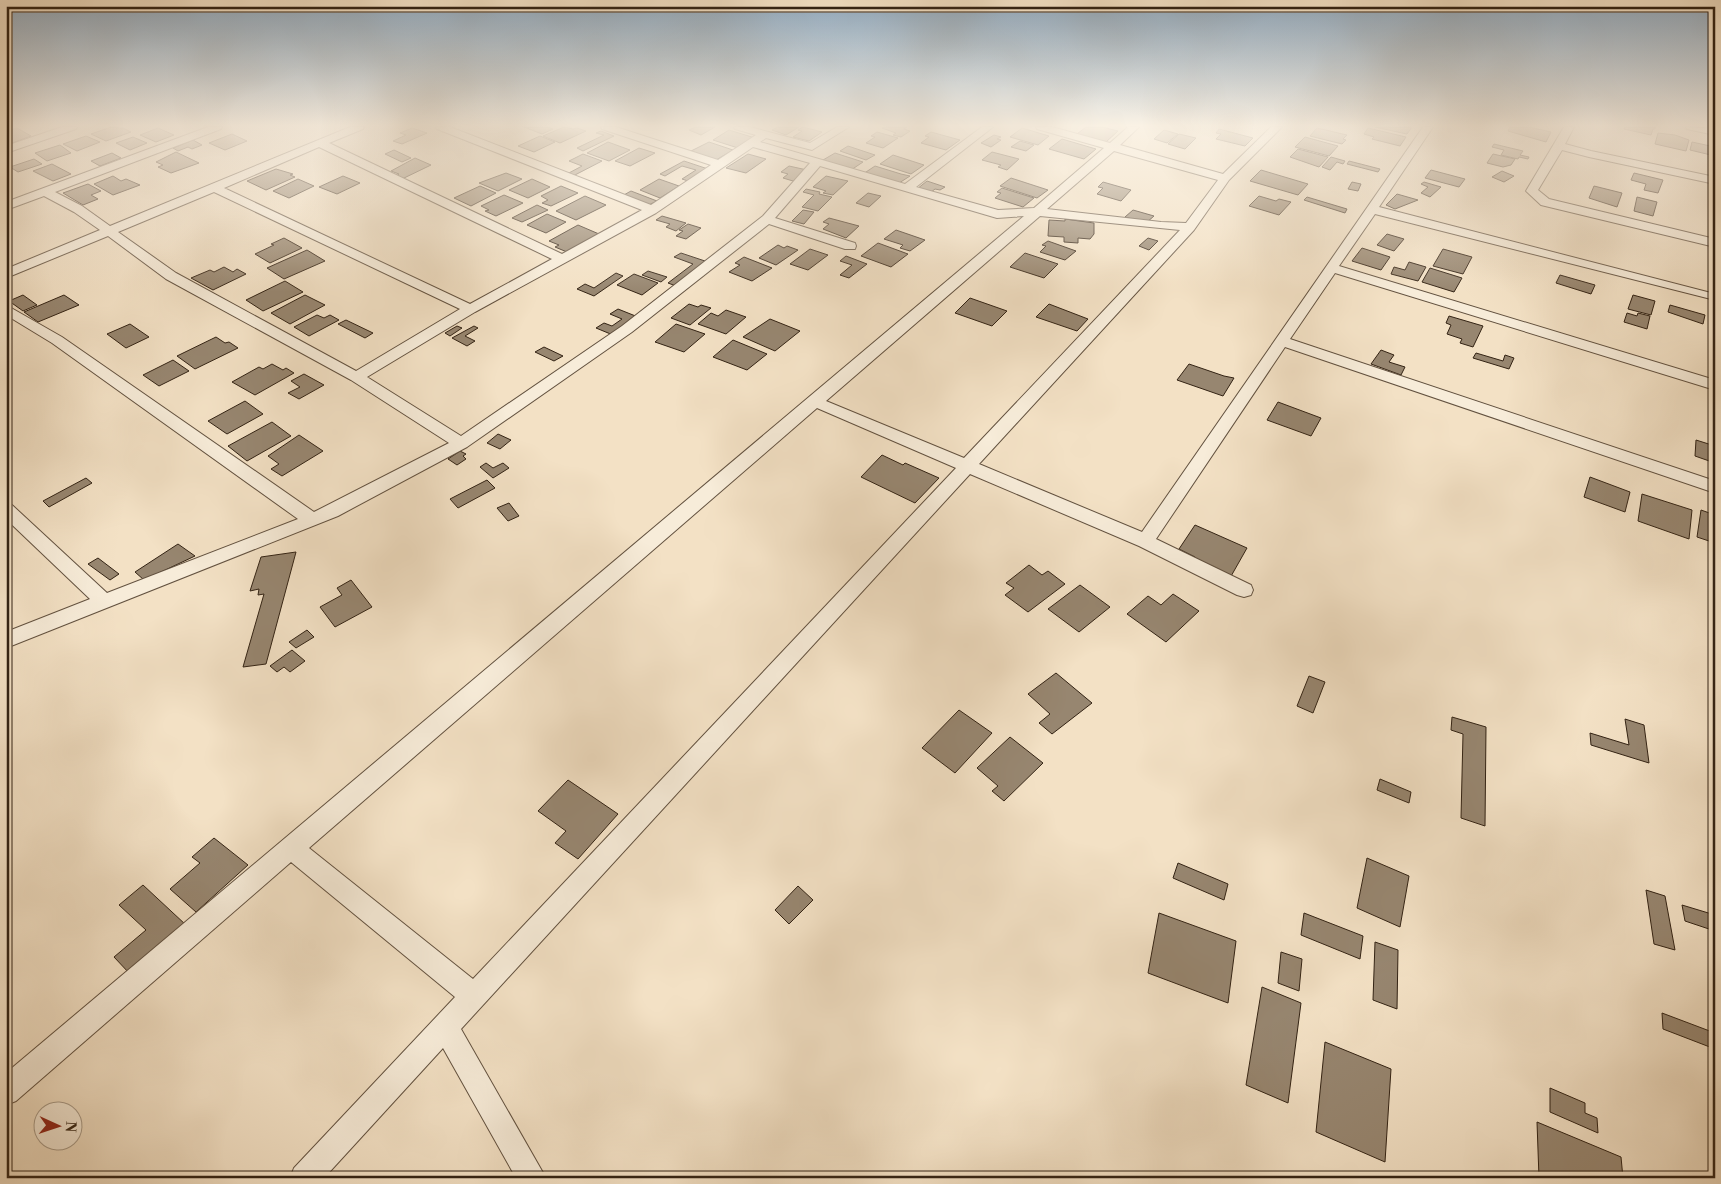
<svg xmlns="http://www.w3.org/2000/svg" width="1721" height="1184" viewBox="0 0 1721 1184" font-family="'Libre Bodoni',serif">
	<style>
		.building { fill: #978670; stroke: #332314 }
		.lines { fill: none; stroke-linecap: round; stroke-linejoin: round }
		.street-casing { stroke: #635240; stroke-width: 2 }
		.street { fill: #f7ecd9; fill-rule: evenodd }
	</style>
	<rect width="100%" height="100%" fill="#f3e1c5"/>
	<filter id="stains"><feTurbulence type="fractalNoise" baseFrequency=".004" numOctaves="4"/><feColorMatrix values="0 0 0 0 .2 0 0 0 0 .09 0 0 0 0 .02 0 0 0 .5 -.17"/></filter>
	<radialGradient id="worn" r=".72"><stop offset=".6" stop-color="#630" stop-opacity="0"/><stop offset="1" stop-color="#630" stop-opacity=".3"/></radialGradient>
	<!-- building -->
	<path class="building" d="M111,127h8l-3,1h7l8,4 -25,9 -15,-7z
		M524,127h23l6,2 -11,5z
		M564,127l9,2 4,-1 9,3 -26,12 -17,-7z
		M696,127h19l-14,8 -12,-5z
		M778,127h21l-13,8 -14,-5z
		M803,127l19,5 -13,9 -16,-4 9,-6 -4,-1z
		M885,127h22l-3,2 6,2 -9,6 -8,-2 3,-2 -14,-5z
		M1086,127h16l16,4 -12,11 -29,-8z
		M1375,127h37l-5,7z
		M1510,127h19l22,5 -5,10 -38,-11z
		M1625,127h31l-1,2h-2l-2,6 -27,-6z
		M17,128l14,8 -21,8 -4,-3v-10z
		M158,128l16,7 -18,7 -16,-7z
		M412,128l15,5 -25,11 -9,-3 13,-6 -6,-2z
		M1022,128l27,8 -11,9 -28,-8z
		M1317,128l30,7 -4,4 3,1 -4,4 -32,-8z
		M1368,128l38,9 -6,9 -28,-7 2,-2 -10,-3z
		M1219,129l34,9 -8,8 -29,-7 5,-5 -5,-1z
		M729,130l26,8 -17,10 -25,-8z
		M1164,130l14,4 -11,9 -13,-4z
		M601,131l13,5 -31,15 -6,-3 27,-13 -8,-2z
		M877,132l21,6 -15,10 -17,-5 9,-6 -4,-1z
		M931,132l29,8 -14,10 -25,-7 8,-6 -4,-1z
		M1658,133l17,2 14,5 -3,11 -31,-7z
		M232,134l15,7 -22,9 -16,-7z
		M1179,134l17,4 -11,11 -17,-5z
		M994,135l7,2 -4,2 4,1 -10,7 -10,-4z
		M86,136l14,6 -23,9 -14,-7z
		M540,136l15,6 -21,10 -16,-6z
		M133,137l14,6 -17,7 -14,-7z
		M1305,137l33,9 -9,10 -34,-9z
		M1062,139l34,10 -12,10 -35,-10z
		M193,140l9,5 -10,4 -4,-2 -10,4 -5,-3z
		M1020,141l14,4 -8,6 -15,-4z
		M608,142l22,8 -21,11 -22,-8z
		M709,142l24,8 -17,10 -25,-9z
		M1692,142l23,5v9l-25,-6z
		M1494,144l29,7 -3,4 9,2 -1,2 -9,-2 -1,2 -17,-4 3,-5 -12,-3z
		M60,145l11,8 -24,8 -12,-8z
		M848,146l27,9 -9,5 -26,-9z
		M639,148l16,5 -25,13 -15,-5z
		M1298,149l30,8 -9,10 -29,-10z
		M394,150l17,8 -9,4 -17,-8z
		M176,152l23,11 -28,10 -13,-6 5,-2 -7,-3z
		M992,152l27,7 -12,11 -9,-3 3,-2 -19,-5z
		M112,153l9,5 -21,8 -9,-5z
		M835,153l28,9 -12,8 -28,-10z
		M583,154l19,7 -29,15 -6,-2 15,-8 -13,-5z
		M748,154l18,5 -20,14 -20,-5z
		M1493,154l22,5 -4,6 -8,2 -16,-4z
		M893,155l31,10 -13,9 -31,-10z
		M1331,157l14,4 -2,3 -6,-2 -7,8 -8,-3z
		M415,158l16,7 -29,14 -6,-3 3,-2 -8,-3z
		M34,159l8,5 -24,8 -8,-5z
		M684,161l24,8 -20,12 -6,-2 14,-9 -14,-4 -17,10 -5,-2z
		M1349,161l31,8 -2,3 -31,-8z
		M52,164l19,10 -18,7 -20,-10z
		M789,166l18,4 -14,11 -10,-3 5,-4 -7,-2z
		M875,166l26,8 9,2 -14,9 -33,-11z
		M276,169l17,5 -3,1 5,2 -29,13 -19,-9z
		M1261,170l47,14 -10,11 -48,-14z
		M1431,170l34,9 -6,8 -34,-9z
		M1502,171l12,5 -10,6 -12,-5z
		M506,173l16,6 -24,12 -19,-8z
		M1634,173l29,7 -5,13 -14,-3 2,-6 -15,-4z
		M113,176l8,5 5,-2 14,6 -27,10 -19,-11z
		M343,176l17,7 -23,11 -18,-7z
		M826,176l22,5 -15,14 -10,-2 3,-2 -13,-4z
		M1011,178l37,12 -11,8 -37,-12z
		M298,179l16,7 -25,12 -16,-7z
		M532,179l18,8 -22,11 -19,-8z
		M659,179l20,7 -19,12 -20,-8z
		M927,181l18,6 -5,3 -5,-1 -5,4 -13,-4z
		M1103,182l28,8 -10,11 -24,-7 6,-6 -5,-1z
		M1352,182l9,2 -3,7 -10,-2z
		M1424,182l17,5 -11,10 -9,-4 7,-6 -7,-3z
		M88,184l13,7 -10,4 7,4 -15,6 -20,-12z
		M480,186l16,7 -25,13 -17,-8z
		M561,186l17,7 -27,13 -9,-3 6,-3 -7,-4z
		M1594,186l28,7 -5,14 -28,-9z
		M1002,188l32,10 -11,9 -28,-9 6,-5 -4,-1z
		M806,189l14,3 -1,2 13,3 -14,14 -16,-4 12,-12 -11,-3z
		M631,191l26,10 -10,5 -25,-10z
		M868,193l13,3 -12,11 -13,-4z
		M1397,194l21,6 -23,9 -9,-4z
		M504,195l19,8 -27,13 -11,-5 4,-1 -8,-4z
		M585,196l21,9 -30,15 -20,-9z
		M1259,196l17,5 3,-2 12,3 -12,13 -30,-9z
		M1307,197l40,12 -2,4 -41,-13z
		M1637,197l20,5 -4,14 -19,-5z
		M537,205l11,5 -26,12 -10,-4z
		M803,210l11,2 -10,12 -12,-3z
		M1133,210l21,6 -8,7 -21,-6z
		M547,214l19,8 -20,11 -19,-8z
		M662,216l24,7 -10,8 -10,-4 4,-3 -14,-4z
		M829,218l30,8 -13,12 -23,-9 6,-5 -6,-2z
		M1065,219l29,4v11l-4,5 -12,-1v5l-14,-1v-5l-16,-1 1,-16 16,1z
		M688,224l13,4 -15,11 -10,-3 7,-5 -4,-1z
		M578,225l21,9 -32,18 -12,-5 4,-2 -10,-4z
		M896,230l29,10 -15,11 -10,-3 3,-3 -19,-6z
		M1387,234l17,5 -10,12 -17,-6z
		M284,238l18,10 -32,15 -15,-9 19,-9 -3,-1z
		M1148,238l10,3 -9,9 -10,-4z
		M1048,241l28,10 -11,9 -25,-8 6,-6 -4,-1z
		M878,243l30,11 -17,13 -30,-11z
		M778,245l6,3 3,-2 11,4 -22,15 -17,-7z
		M1362,248l28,9 -9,13 -29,-9z
		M810,249l18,6 -20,15 -18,-6z
		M1443,249l29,8 -9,17 -30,-8z
		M307,250l18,11 -41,18 -17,-11z
		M681,253l27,9 -32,24 -8,-3 25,-19 -19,-7z
		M1025,253l33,11 -14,14 -34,-11z
		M846,256l21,8 -18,14 -9,-3 12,-10 -12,-4z
		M744,257l28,11 -20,13 -23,-9 11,-7 -5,-2z
		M1409,262l17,5 -8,14 -27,-7 3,-7 11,3z
		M224,267l9,5 4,-3 9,5 -33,16 -22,-12 19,-8 4,2z
		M1430,268l32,10 -8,14 -32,-10z
		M648,271l19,6 -6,5 -19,-7z
		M616,273l7,3 -29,20 -17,-7 8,-5 9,4z
		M634,274l24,9 -16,12 -25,-10z
		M1560,275l35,10 -4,9 -35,-11z
		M285,281l18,11 -40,19 -17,-11z
		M23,295l14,10 -14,6 -14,-10z
		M64,295l15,10 -41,17 -14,-10z
		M305,295l20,10 -35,19 -19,-11z
		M1633,295l22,6 -4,14 -23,-6z
		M970,298l37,13 -15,15 -37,-13z
		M689,304l9,3 3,-2 10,3 -21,17 -19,-7z
		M1049,304l39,15 -11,12 -41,-14z
		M1670,305l35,10 -2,9 -35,-12z
		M618,309l20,8 -25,18 -17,-7 8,-5 8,3 10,-7 -12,-5z
		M726,310l20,7 -20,17 -28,-10 13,-11 7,3z
		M1627,313l10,3 1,-3 12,3 -3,13 -23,-7z
		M317,315l7,3 6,-3 9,5 -30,16 -15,-9z
		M1449,316l34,10 -10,21 -13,-4 2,-4 -15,-5 4,-9 -5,-2z
		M770,319l30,12 -25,20 -32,-14z
		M346,320l27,13 -8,5 -27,-14z
		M130,324l19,13 -23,11 -19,-14z
		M676,324l29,10 -21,18 -29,-10z
		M457,326l5,2 -12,8 -5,-3z
		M474,326l4,2 -13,8 10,5 -8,5 -15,-8z
		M216,337l9,6 4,-1 9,6 -43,21 -18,-13z
		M733,340l34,14 -20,16 -34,-13z
		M544,347l19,9 -9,5 -19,-9z
		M1381,350l13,5 -5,7 16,5 -4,8 -30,-11z
		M1476,353l27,8 2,-6 9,3 -5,11 -36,-11z
		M173,360l16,11 -30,15 -16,-11z
		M272,364l11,6 3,-2 8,5 -39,22 -23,-13 27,-15 4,2z
		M1189,364l35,12 10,2 -11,18 -46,-16z
		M304,374l20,11 -25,14 -11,-6 12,-6 -9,-6z
		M245,401l18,13 -36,20 -19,-13z
		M1278,402l43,16 -10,18 -44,-16z
		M272,422l19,14 -44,25 -19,-15z
		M498,434l13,6 -11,9 -13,-6z
		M299,435l24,16 -41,25 -11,-7 8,-5 -11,-8z
		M1696,440l19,6v17l-20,-7z
		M460,451l6,3 -3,2 3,3 -9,6 -9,-6z
		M882,455l21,10 2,-2 34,15 -24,25 -54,-26z
		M486,463l7,5 10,-5 6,5 -16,10 -13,-11z
		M1590,477l40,15 -5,20 -41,-15z
		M86,478l6,5 -43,24 -6,-6z
		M487,480l8,8 -37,20 -8,-9z
		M1642,494l50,16 -3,29 -51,-18z
		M509,503l10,13 -11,5 -11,-13z
		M1701,510l14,5v28l-18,-6z
		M1195,525l52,23 -17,30 -37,-17 2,-4 -16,-8z
		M178,544l17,12 -51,24 -9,-8z
		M296,552l-30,112 -23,3 21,-73 -6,1 1,-6 -9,2 11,-34z
		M98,558l21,16 -9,6 -22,-16z
		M1029,565l13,10 6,-4 17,13 -37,28 -23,-17 9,-7 -8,-5z
		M351,580l21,27 -37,20 -15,-20 22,-12 -5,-7z
		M1080,585l30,22 -31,25 -31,-23z
		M1173,594l26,17 -33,31 -39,-28 21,-18 13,9z
		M307,630l7,7 -18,11 -7,-6z
		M292,650l13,11 -15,11 -6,-5 -7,5 -7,-6z
		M1056,673l36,30 -40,31 -13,-11 11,-9 -22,-20z
		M1309,676l16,6 -12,31 -16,-7z
		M959,710l33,23 -37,40 -33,-25z
		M1452,717l34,10 -1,99 -24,-8 2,-84 -12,-4z
		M1625,719l19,6 5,38 -58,-18 -1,-12 39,12z
		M1010,737l33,26 -39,38 -12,-10 6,-5 -21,-18z
		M1380,779l31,13 -2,11 -32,-13z
		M568,780l50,34 -40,45 -23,-16 11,-12 -28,-20z
		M214,838l34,27 -52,47 -26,-23 30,-26 -8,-6z
		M1367,858l42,18 -9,51 -43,-19z
		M1178,863l50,21 -4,16 -51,-22z
		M143,885l43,40 -56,49 -16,-17 32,-27 -27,-25z
		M798,886l15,14 -24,24 -14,-14z
		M1646,890l19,6 10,54 -21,-6z
		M1682,905l33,10v16l-30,-10z
		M1159,913l77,28 -8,62 -80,-30z
		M1304,913l59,23 -3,23 -59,-24z
		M1375,942l23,8 -1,59 -24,-9z
		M1281,952l21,7 -3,32 -21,-8z
		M1262,987l39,16 -13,100 -42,-18z
		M1662,1013l53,20v16l-52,-20z
		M1325,1042l66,27 -6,93 -69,-30z
		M1550,1088l35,15v10l12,5 1,15 -48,-21z
		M1537,1122l84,35 2,21h-84z"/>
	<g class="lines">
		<defs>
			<path id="street" d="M62,127h15l-1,2 -70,24v-7z
				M208,127h14l-1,2 -166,63 27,14 28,20 240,-99h14l-1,2 -34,14 233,111 80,-44 -205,-81 -1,-2h14l201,78 60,-40 -109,-36 -1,-2h15l102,33 38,-25 -21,-6 -1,-2h16l60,16 27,-16h12l-37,23 -46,-12 -6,4 145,42 77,-57h11l-77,60 82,23 36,-2 70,-60 -67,-19 -1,-2h16l58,16 18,-16h11l-19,18 103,29 48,-47h11l-53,53 -35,50 -215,234 163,68 281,-405h10l-54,80 336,87v6l-340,-86 -36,52 376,114v10l-380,-117 -45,66 425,142v12l-430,-146 -129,192 95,46 2,5 -2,5 -7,2 -7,-2 -98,-49 -169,-72 -509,555 85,149h-30l-73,-130 -119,130h-34l4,-10 161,-171 -164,-135 -275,239 -10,4v-32l1018,-857 -27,2 -177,-52 -45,52 80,25 1,3 -1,3h-10l-76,-25 -137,108 -165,115 -129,69 -332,132v-16l84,-33 -84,-80v-16l6,2 95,88 191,-74 -246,-176 -46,-28v-10l56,32 252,175 135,-69 -98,-63 -185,-101 -58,-43 -102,42v-9l94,-39 -26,-18 -30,-16 -38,14v-8zM319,147l233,112 -82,45 -246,-116zM753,147l57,16 -47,53 -141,110 -161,110 -94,-59 108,-65 181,-99zM1114,151l104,29 -32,43 -25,-1 -114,-13zM214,192l246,117 -104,62 -180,-98 -58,-41zM1040,216l140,14 -216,228 -138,-57zM817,408l139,60 -483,511 -164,-131z
				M1564,127h10l-9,17 26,7 124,26v7l-126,-27 -27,-7 -24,40 11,9 166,40v8l-174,-42 -15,-14z
				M1686,127l29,2v6l-28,-6z"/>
		</defs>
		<!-- street casing -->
		<use href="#street" class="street-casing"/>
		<!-- street -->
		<use href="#street" class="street"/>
	</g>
	<!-- sky -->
	<linearGradient id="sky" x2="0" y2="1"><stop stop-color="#92acc2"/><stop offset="0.43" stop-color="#faf2e5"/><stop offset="1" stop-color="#faf2e5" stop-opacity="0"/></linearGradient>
	<rect width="1721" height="292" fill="url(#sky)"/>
	<!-- margin -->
	<rect width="1721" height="1184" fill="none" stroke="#f3e1c5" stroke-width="25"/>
	<rect x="8" y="8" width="1706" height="1169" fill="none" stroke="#332314" stroke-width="2.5"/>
	<rect x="12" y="12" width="1696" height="1159" fill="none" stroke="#332314"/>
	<!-- north arrow -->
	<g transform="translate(58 1126) rotate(93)"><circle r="24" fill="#f7ecd9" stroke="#a99c8a"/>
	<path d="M0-4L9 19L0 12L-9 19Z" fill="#8f2418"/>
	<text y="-8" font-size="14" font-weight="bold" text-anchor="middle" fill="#332314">N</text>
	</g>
	<rect width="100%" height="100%" filter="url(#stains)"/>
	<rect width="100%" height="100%" fill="url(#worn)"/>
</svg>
